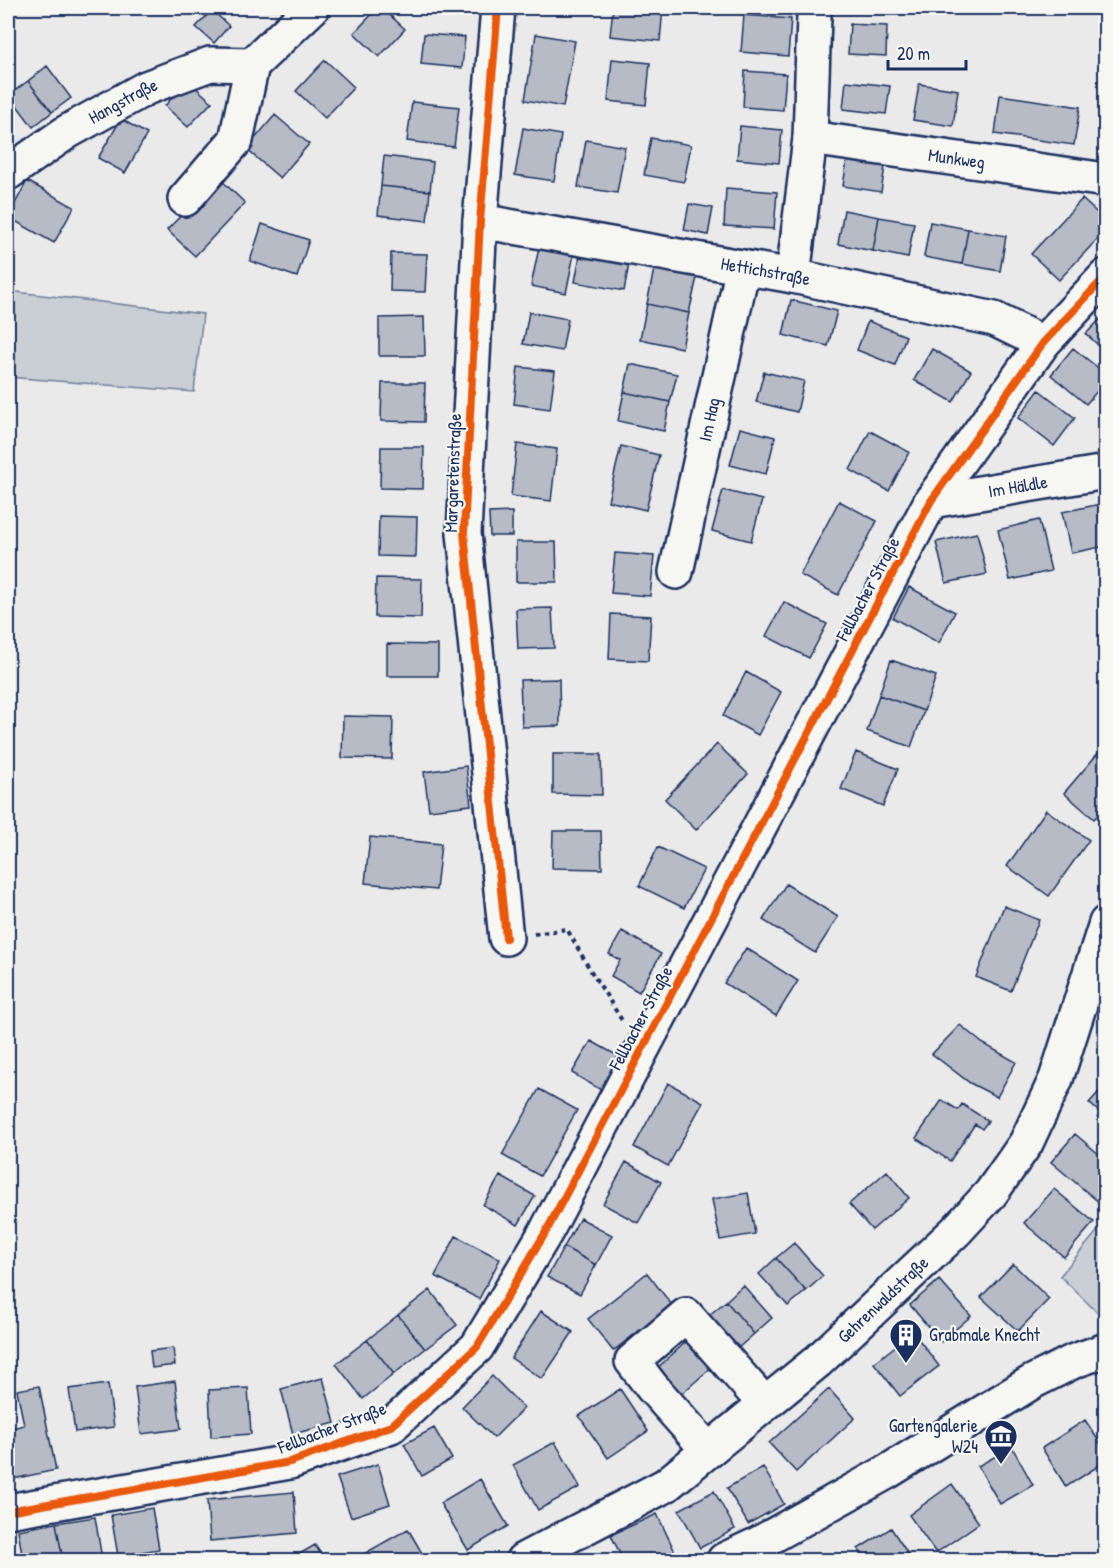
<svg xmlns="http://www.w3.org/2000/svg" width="1113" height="1568" viewBox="0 0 1113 1568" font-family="'Patrick Hand',sans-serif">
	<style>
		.green { fill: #caced5; stroke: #727e9a; stroke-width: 1.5 }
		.building { fill: #b6bbc6; stroke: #1b2f5e; stroke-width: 1.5 }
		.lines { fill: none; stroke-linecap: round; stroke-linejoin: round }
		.minor-casing { stroke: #1b2f5e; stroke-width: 38 }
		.path { stroke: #1b2f5e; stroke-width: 4; stroke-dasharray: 4.5 4.5; stroke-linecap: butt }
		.minor { stroke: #f6f6f2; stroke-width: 33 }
		.cycleway-casing { stroke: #f6f6f2; stroke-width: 11 }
		.cycleway { stroke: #e8590c; stroke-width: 8 }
		.labels { text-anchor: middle; stroke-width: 4.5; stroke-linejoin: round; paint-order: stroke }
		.street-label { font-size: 18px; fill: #1b2f5e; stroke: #f6f6f2 }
		.poi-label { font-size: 18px; fill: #1b2f5e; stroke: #f6f6f2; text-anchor: start }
	</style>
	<rect width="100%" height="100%" fill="#e9eae9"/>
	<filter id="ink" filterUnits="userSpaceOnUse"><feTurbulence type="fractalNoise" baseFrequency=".0167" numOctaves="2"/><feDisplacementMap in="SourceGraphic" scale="12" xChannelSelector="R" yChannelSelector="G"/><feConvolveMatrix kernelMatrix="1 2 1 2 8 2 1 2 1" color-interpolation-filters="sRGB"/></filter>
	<g filter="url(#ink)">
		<!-- green -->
		<path class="green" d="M8,291l195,23 -9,78 -186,-15z
			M1105,1222v98l-45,-44z"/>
		<!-- building -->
		<path class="building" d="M378,8h4l23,21 -26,28 -25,-24z
			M613,8h50l-3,33 -50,-5z
			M1034,8h72v7l-72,-6z
			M212,10l17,16 -15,17 -18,-16z
			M744,15l47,4 -3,37 -47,-4z
			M850,24l37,2 -1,30 -38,-2z
			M424,34l41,3 -3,31 -41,-4z
			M536,34l39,7 -12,66 -38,-7z
			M612,59l38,4 -4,42 -38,-4z
			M325,60l29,27 -29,31 -29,-27z
			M47,66l24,32 -19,14 -24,-31z
			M745,71l41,3 -3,36 -40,-3z
			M187,80l25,22 -24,25 -23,-21z
			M28,81l24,31 -19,15 -24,-32z
			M846,81l44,5 -4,28 -43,-5z
			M919,84l39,6 -5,36 -40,-6z
			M1000,95l80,12 -6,38 -79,-11z
			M412,102l47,5 -5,40 -47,-6z
			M275,115l34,29 -29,34 -34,-29z
			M121,119l26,15 -22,39 -27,-15z
			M740,126l42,4 -3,33 -42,-4z
			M523,128l38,7 -7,46 -39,-6z
			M651,138l40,7 -7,37 -40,-7z
			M586,140l39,7 -8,46 -39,-6z
			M848,154l38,6 -5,32 -38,-6z
			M384,156l49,6 -3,29 -49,-5z
			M218,177l27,26 -50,53 -28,-26z
			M27,181l47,26 -20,36 -46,-26z
			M381,186l49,5 -3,30 -49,-6z
			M726,188l51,4 -3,37 -50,-3z
			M1082,199l24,22v9l-47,50 -28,-26z
			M689,204l24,4 -5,27 -24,-5z
			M844,210l35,7 -6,34 -35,-7z
			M879,217l35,6 -6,35 -35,-7z
			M930,222l38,7 -6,35 -38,-7z
			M262,224l47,16 -12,37 -47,-16z
			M968,229l38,7 -6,35 -38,-7z
			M539,247l35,7 -8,39 -35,-7z
			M391,253l36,1 -2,38 -35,-1z
			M580,255l49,9 -5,27 -49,-9z
			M654,269l43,8 -8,36 -42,-9z
			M791,300l46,11 -9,35 -45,-11z
			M647,304l42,9 -7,35 -42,-9z
			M529,312l39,7 -6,32 -39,-7z
			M1106,313v39l-20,-18z
			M424,317l1,39h-46v-38z
			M868,321l38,15 -11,29 -38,-15z
			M1073,348l33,26v7l-20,23 -35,-29z
			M932,349l39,22 -18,31 -39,-22z
			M630,364l47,10 -7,28 -46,-10z
			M518,367l37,4 -5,38 -36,-5z
			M764,372l40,9 -7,31 -41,-10z
			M382,383h43l-1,39 -43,-1z
			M1039,390l36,28 -21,28 -36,-28z
			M624,392l46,10 -6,29 -46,-10z
			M740,428l35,9 -9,37 -36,-9z
			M870,431l39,21 -20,39 -39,-21z
			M517,444l40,5 -6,52 -40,-5z
			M621,446l38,9 -13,55 -38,-9z
			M381,447h43l-1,42 -43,-1z
			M723,490l39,10 -11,41 -39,-10z
			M839,501l38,20 -39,74 -38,-20z
			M1101,504l5,22v20l-35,7 -9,-41z
			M512,512v24h-22l-1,-23z
			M379,516l38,1 -1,40 -38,-1z
			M1039,520l12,51 -41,9 -12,-50z
			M977,533l10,41 -41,9 -10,-41z
			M516,542h40l1,40h-41z
			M615,553l39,3 -4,40 -39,-3z
			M376,578l46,1 -1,39 -46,-1z
			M909,587l46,25 -16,31 -46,-25z
			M784,602l43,22 -18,34 -43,-22z
			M552,608l2,40 -36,1 -2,-40z
			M611,614l40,2 -3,45 -39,-2z
			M387,644l51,1v31h-51z
			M891,660l45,16 -12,35 -45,-16z
			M746,672l35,20 -23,43 -35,-19z
			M559,679l1,47 -38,1 -2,-47z
			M879,695l45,16 -13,36 -44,-16z
			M343,716l50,1 -1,42 -50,-1z
			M717,744l31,30 -52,56 -31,-31z
			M856,752l42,17 -15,37 -42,-17z
			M1099,752l7,5v49l-12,13 -30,-26z
			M553,754h48l1,41 -49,-1z
			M466,766l5,39 -42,5 -5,-38z
			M1046,810l43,30 -40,56 -42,-30z
			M553,831h48l1,38 -50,-1z
			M370,837l71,7 -5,46 -71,-7z
			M658,847l46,22 -20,39 -45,-22z
			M786,884l52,33 -23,36 -52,-33z
			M1004,906l35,14 -28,71 -35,-14z
			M622,931l39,23 -22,38 -28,-16 9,-16 -11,-6z
			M746,948l52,33 -22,35 -52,-33z
			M960,1025l22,18 34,19 -19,35 -27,-14 -38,-29z
			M591,1041l29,16 -19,33 -29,-17z
			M668,1083l35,19 -35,64 -34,-19z
			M1106,1084v34l-17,-15z
			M539,1089l38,21 -37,66 -38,-21z
			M942,1100l16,10 4,-6 26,17 -6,8 -7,-5 -25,37 -34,-23z
			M1075,1134l31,26v38l-5,6 -50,-42z
			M626,1162l35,20 -23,41 -35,-19z
			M887,1171l22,27 -37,32 -23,-26z
			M500,1176l35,20 -17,29 -35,-20z
			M1054,1189l40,33 -30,35 -40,-34z
			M748,1193l7,41 -35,6 -8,-41z
			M580,1218l32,17 -16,30 -32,-18z
			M456,1236l44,23 -21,40 -44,-23z
			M794,1243l29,33 -17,15 -30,-33z
			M564,1247l32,18 -16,29 -33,-17z
			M776,1258l30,33 -18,15 -29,-32z
			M1013,1264l36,35 -31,32 -37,-34z
			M647,1273l25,32 -59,46 -25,-32z
			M939,1280l32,36 -30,26 -31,-37z
			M743,1285l29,33 -18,16 -28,-33z
			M430,1290l27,35 -32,24 -27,-34z
			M726,1301l28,33 -17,15 -29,-33z
			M541,1311l32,21 -31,47 -31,-21z
			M398,1315l27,34 -31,25 -27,-34z
			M913,1332l26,34 -39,30 -26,-33z
			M689,1339l24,27 -35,31 -24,-26z
			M367,1340l27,34 -31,25 -27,-35z
			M173,1348l2,17 -23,3 -2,-17z
			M492,1376l32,32 -30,30 -32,-31z
			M323,1378l12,45 -42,11 -12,-45z
			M175,1381l6,48 -40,5 -6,-47z
			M108,1384l6,43 -39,5 -6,-43z
			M39,1386l17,84 -48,10v-51l16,-4 -7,-35z
			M248,1388l3,46 -40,3 -2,-47z
			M620,1389l28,42 -40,27 -29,-42z
			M829,1389l26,29 -59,54 -27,-29z
			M1085,1420l21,32v9l-40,26 -24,-39z
			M434,1428l18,31 -30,17 -18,-32z
			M555,1442l25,45 -42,23 -25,-45z
			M1012,1447l21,38 -33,19 -22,-38z
			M378,1464l12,40 -39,13 -14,-40z
			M763,1467l21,37 -36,20 -21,-36z
			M480,1479l28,47 -40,24 -28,-47z
			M952,1484l27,39 -43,30 -27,-38z
			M714,1491l21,38 -35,19 -21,-38z
			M294,1492l3,41 -87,8 -3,-41z
			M152,1508l7,41 -41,7 -7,-41z
			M657,1514l21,44 -6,2h-49l-12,-25z
			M95,1517l7,42 -39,1 -7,-37z
			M56,1523l7,37h-40l-5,-30z
			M891,1528l21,32h-47l-7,-11z
			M408,1529l18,31h-73z
			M315,1545l10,15h-36z"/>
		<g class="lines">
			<defs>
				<g id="minor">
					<path d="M498,8l-18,213 -16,312 42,405"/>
					<path id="s1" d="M810,138l296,42"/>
					<path id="s2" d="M8,173l59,-41 79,-44 64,-24 42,1 60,-57"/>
					<path d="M185,199l51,-59 16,-75"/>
					<path id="s3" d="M480,221l313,55 201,43 49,24"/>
					<path d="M793,276l17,-138 4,-122"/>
					<path id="s4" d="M931,501l175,-29"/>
					<path id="s5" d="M676,572l67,-305"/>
					<path d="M708,1450l-56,-63 -20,-26 54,-46 79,89"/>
					<path d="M8,1511l282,-49 101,-36 86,-79 70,-117 384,-729 112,-158 63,-67"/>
					<path id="s6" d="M523,1560l143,-75 152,-124 138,-130 35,-38 35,-50 30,-64 50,-156"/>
					<path d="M724,1560l32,-15 131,-73 145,-90 42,-21 32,-11"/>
				</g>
			</defs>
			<!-- minor casing -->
			<use href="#minor" class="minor-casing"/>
			<!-- path -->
			<path class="path" d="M534,934l33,-5 22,39 34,54"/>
			<!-- minor -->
			<use href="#minor" class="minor"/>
			<defs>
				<path id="cycleway" d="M498,8l-18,213 -16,312 42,405
					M8,1511l282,-49 101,-36 86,-79 70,-117 384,-729 112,-158 63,-67"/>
			</defs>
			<!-- cycleway casing -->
			<use href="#cycleway" class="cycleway-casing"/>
			<!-- cycleway -->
			<use href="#cycleway" class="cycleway"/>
		</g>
	</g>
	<!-- icons -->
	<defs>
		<symbol id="building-pin" viewBox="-11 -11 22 30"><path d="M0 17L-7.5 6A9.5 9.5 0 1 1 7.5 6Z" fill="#1b2f5e" stroke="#f6f6f2"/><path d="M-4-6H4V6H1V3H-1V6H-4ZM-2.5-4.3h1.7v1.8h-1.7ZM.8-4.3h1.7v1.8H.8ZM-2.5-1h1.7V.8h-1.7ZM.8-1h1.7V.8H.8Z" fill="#fff"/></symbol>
		<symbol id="museum-pin" viewBox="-11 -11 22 30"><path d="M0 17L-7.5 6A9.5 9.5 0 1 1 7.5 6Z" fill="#1b2f5e" stroke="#f6f6f2"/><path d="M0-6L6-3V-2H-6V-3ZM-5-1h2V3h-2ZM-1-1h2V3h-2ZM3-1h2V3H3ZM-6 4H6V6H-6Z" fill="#fff"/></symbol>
	</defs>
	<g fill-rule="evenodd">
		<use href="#building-pin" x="887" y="1316" width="38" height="52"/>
		<use href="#museum-pin" x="982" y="1417" width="38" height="52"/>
	</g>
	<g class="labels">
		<!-- street labels -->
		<g class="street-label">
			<text dy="6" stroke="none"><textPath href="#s2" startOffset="136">Hangstraße</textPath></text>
			<text dy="6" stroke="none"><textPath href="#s1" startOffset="148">Munkweg</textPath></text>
			<text dy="6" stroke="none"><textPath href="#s3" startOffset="290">Hettichstraße</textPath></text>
			<text dy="6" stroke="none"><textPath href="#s5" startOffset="156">Im Hag</textPath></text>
			<text transform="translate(453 473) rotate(-88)" y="6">Margaretenstraße</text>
			<text dy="6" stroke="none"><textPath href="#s4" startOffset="88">Im Häldle</textPath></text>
			<text transform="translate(868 589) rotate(-62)" y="6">Fellbacher Straße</text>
			<text transform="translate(641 1018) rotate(-62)" y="6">Fellbacher Straße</text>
			<text dy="6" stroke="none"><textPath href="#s6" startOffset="447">Gehrenwaldstraße</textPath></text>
			<text transform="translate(332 1428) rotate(-21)" y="6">Fellbacher Straße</text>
		</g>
		<!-- poi labels -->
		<g class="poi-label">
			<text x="929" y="1341">Grabmale Knecht</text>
			<text x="978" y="1432" text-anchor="end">Gartengalerie<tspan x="978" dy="21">W24</tspan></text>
		</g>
	</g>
	<!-- margin -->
	<rect width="1113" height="1568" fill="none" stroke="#f6f6f2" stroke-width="30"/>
	<rect x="15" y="15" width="1083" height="1538" fill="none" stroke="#1b2f5e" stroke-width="2" filter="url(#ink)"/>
	<!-- scale -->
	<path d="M888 60v9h78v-9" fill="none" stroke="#1b2f5e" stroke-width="3"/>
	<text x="897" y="60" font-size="18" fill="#1b2f5e" stroke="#f6f6f2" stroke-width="4.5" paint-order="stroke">20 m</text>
</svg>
